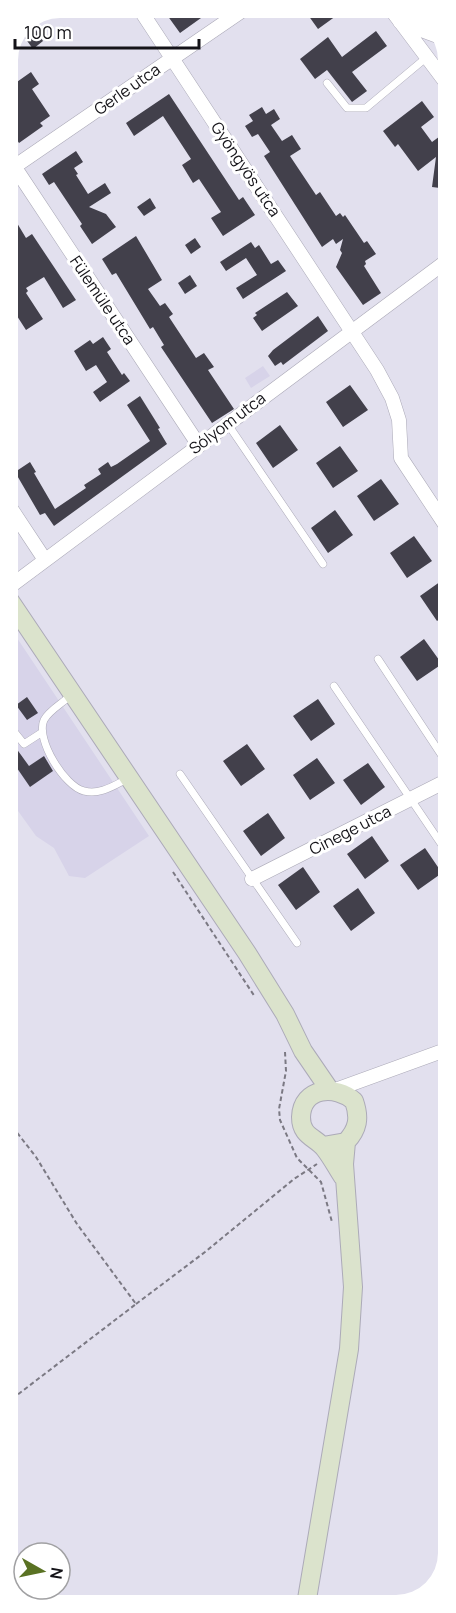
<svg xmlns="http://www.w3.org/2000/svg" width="456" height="1613" viewBox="0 0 456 1613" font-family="Manrope,sans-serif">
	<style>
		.built { fill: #d7d3e9 }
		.building { fill: #42404b }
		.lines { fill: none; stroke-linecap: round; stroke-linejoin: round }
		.service-casing { stroke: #acaab8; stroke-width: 8 }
		.minor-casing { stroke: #acaab8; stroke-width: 15 }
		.secondary-casing { stroke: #acaab8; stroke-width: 20 }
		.path { stroke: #7b7983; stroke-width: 2; stroke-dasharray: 4.5 3; stroke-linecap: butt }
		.service { stroke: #fff; stroke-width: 7 }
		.minor { stroke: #fff; stroke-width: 14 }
		.secondary { stroke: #dbe3cc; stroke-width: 18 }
		.labels { text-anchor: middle; stroke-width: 6; stroke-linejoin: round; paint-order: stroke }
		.street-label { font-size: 16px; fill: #141318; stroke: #fff }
	</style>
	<rect width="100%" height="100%" fill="#e2e0ee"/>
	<!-- built -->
	<path class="built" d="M263,366l7,10 -19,12 -6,-10z
		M13,632l136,204 -64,42 -16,-2 -15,-28 -18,-12 -28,-39v-162z"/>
	<!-- building -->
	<path class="building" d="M177,8h5l4,5 8,-5h21l-35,25 -13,-18z
		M319,8h28l-29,21 -10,-14z
		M36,30l7,11 -10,8 -8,-11z
		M376,31l11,15 -35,26 15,19 -15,11 -25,-32 -12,9 -15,-20 28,-22 14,20z
		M31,72l8,12 -7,5 18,27 -10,7 3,3 -24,17 -11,-16v-53l6,10z
		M169,94l70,106 4,-3 12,18 -32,21 -12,-18 10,-6 -22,-33 -6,4 -11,-18 9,-6 -28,-43 -29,20 -8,-13z
		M422,101l12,16 -13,10 11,15 15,-11 1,58 -16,-2 4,-30 -18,14 -20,-27 -3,3 -12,-16z
		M262,107l4,7 8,-5 6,10 -9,6 11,16 10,-6 9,14 -11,7 26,39 4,-3 16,24 4,-3 3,4 2,-2 19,28 3,-2 9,13 -11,7 1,3 -2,2 17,27 -18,12 -27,-38 6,-14 -2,-3 3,-11 -7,5 -3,-5 -11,8 -58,-91 6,-4 -12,-18 -6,3 -7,-11 8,-5 -4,-6z
		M76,151l7,11 -9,6 4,6 -2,1 12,19 17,-11 6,10 -22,14 17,7 10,13 -24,17 -12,-18 2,-2 -28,-42 -5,3 -7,-11z
		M150,198l6,10 -12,8 -7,-9z
		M8,208l18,30 6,-4 44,66 -13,8 -19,-31 -18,11 2,3 -2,2 17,26 -17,11 -18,-28z
		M136,236l26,44 -14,9 12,17 5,-3 8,11 -4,3 27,41 8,-5 10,14 -6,3 26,39 -22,14 -51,-76 3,-2 -11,-18 -3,2 -34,-56 -4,2 -10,-16z
		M195,238l6,9 -10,7 -6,-9z
		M251,242l4,6 4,-3 12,19 7,-4 8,11 -43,28 -7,-11 21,-13 -11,-17 -20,13 -6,-9z
		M190,275l7,11 -12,8 -7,-11z
		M287,292l11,14 -36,25 -9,-13 4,-3 -2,-2z
		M318,316l10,15 -45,34 -2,-3 -6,4 -7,-10 5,-6z
		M103,337l8,12 -4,3 15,23 2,-2 6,8 -30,21 -7,-10 14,-10 -11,-17 -10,6 -12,-20 16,-11 3,4z
		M350,385l18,25 -25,17 -17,-25z
		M140,396l20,32 -2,1 9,15 -113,82 -9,-13 -5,2 -25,-43 15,-10 6,10 -2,1 21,36 31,-21 -2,-3 17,-11 -3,-5 10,-7 3,5 6,-3 33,-23 -23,-36z
		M280,425l18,25 -25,18 -17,-25z
		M340,446l18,25 -25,17 -17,-25z
		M381,479l18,25 -25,17 -17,-25z
		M335,510l18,25 -25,18 -17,-25z
		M414,536l18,25 -25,17 -17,-25z
		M444,579l4,5v29l-11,8 -17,-25z
		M424,639l18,25 -25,17 -17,-24z
		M27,697l11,16 -11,7 -11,-15z
		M318,699l17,25 -24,17 -18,-25z
		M8,737l21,29 15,-10 9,15 -23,16 -22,-32z
		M247,744l18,25 -24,17 -18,-25z
		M317,758l18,25 -25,17 -17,-25z
		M368,763l17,24 -24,18 -18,-25z
		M268,813l17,25 -24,18 -18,-25z
		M372,836l17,25 -24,18 -18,-25z
		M425,848l17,25 -24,17 -18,-25z
		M303,867l17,25 -24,18 -18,-25z
		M358,888l17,25 -24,18 -18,-25z"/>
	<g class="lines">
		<defs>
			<path id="service" d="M327,83l20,25h19l61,-51
				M227,423l96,141
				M378,659l70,106
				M334,686l114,168
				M71,695c-8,8 -22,15 -27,25 -9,19 21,67 40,71 16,4 29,-5 43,-12
				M8,724l16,20 17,-11
				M180,774l117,169"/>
			<path id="minor" d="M139,8l238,362 15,28 7,22 2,38 47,71
				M390,8l57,76
				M400,22l40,15
				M8,157l190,287
				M8,171l238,-163
				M8,504l37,56
				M8,588l440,-328
				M252,879l196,-99
				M335,1090l113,-41"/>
			<path id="secondary" d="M8,598l239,355 38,61 18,37 26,38
				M323,1146l23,-4c12,-13 14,-24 8,-41 -18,-16 -52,-14 -53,16 0,20 15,20 24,32 7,9 12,19 18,28
				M306,1605l43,-256 4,-62 -9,-123 2,-22"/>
		</defs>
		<!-- service casing -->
		<use href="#service" class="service-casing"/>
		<!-- minor casing -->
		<use href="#minor" class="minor-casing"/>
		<!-- secondary casing -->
		<use href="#secondary" class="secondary-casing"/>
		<!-- path -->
		<path class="path" d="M173,872l82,125
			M285,1052l1,19 -7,38 1,11 17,38 24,24 11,40
			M8,1121l28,36 41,67 59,80 -128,98
			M136,1304l69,-52 89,-73 23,-15"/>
		<!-- service -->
		<use href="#service" class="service"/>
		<!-- minor -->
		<use href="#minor" class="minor"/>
		<!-- secondary -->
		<use href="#secondary" class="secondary"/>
	</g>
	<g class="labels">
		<!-- street labels -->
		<g class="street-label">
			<text transform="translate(127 89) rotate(-35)" y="6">Gerle utca</text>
			<text transform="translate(246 169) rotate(56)" y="6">Gyöngyös utca</text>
			<text transform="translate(103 300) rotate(56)" y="6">Fülemüle utca</text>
			<text transform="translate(227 423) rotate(-37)" y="6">Sólyom utca</text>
			<text transform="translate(350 830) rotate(-27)" y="6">Cinege utca</text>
		</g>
	</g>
	<!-- crop -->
	<path d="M0 0H456V1613H0ZM60 18H396A42 42 0 0 1 438 60V1553A42 42 0 0 1 396 1595H60A42 42 0 0 1 18 1553V60A42 42 0 0 1 60 18Z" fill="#fff" fill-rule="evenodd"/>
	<!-- north arrow -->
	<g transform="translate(42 1571) rotate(99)"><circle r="28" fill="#ffffff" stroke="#a1a1a3" stroke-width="1.5"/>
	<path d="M0-4.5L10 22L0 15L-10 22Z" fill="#5a7223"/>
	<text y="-9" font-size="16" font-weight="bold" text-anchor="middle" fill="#141318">N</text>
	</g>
	<!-- scale -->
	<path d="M15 39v9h184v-9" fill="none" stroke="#141318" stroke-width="3"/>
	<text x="24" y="39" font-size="18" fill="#141318" stroke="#ffffff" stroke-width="4.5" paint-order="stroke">100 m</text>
</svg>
